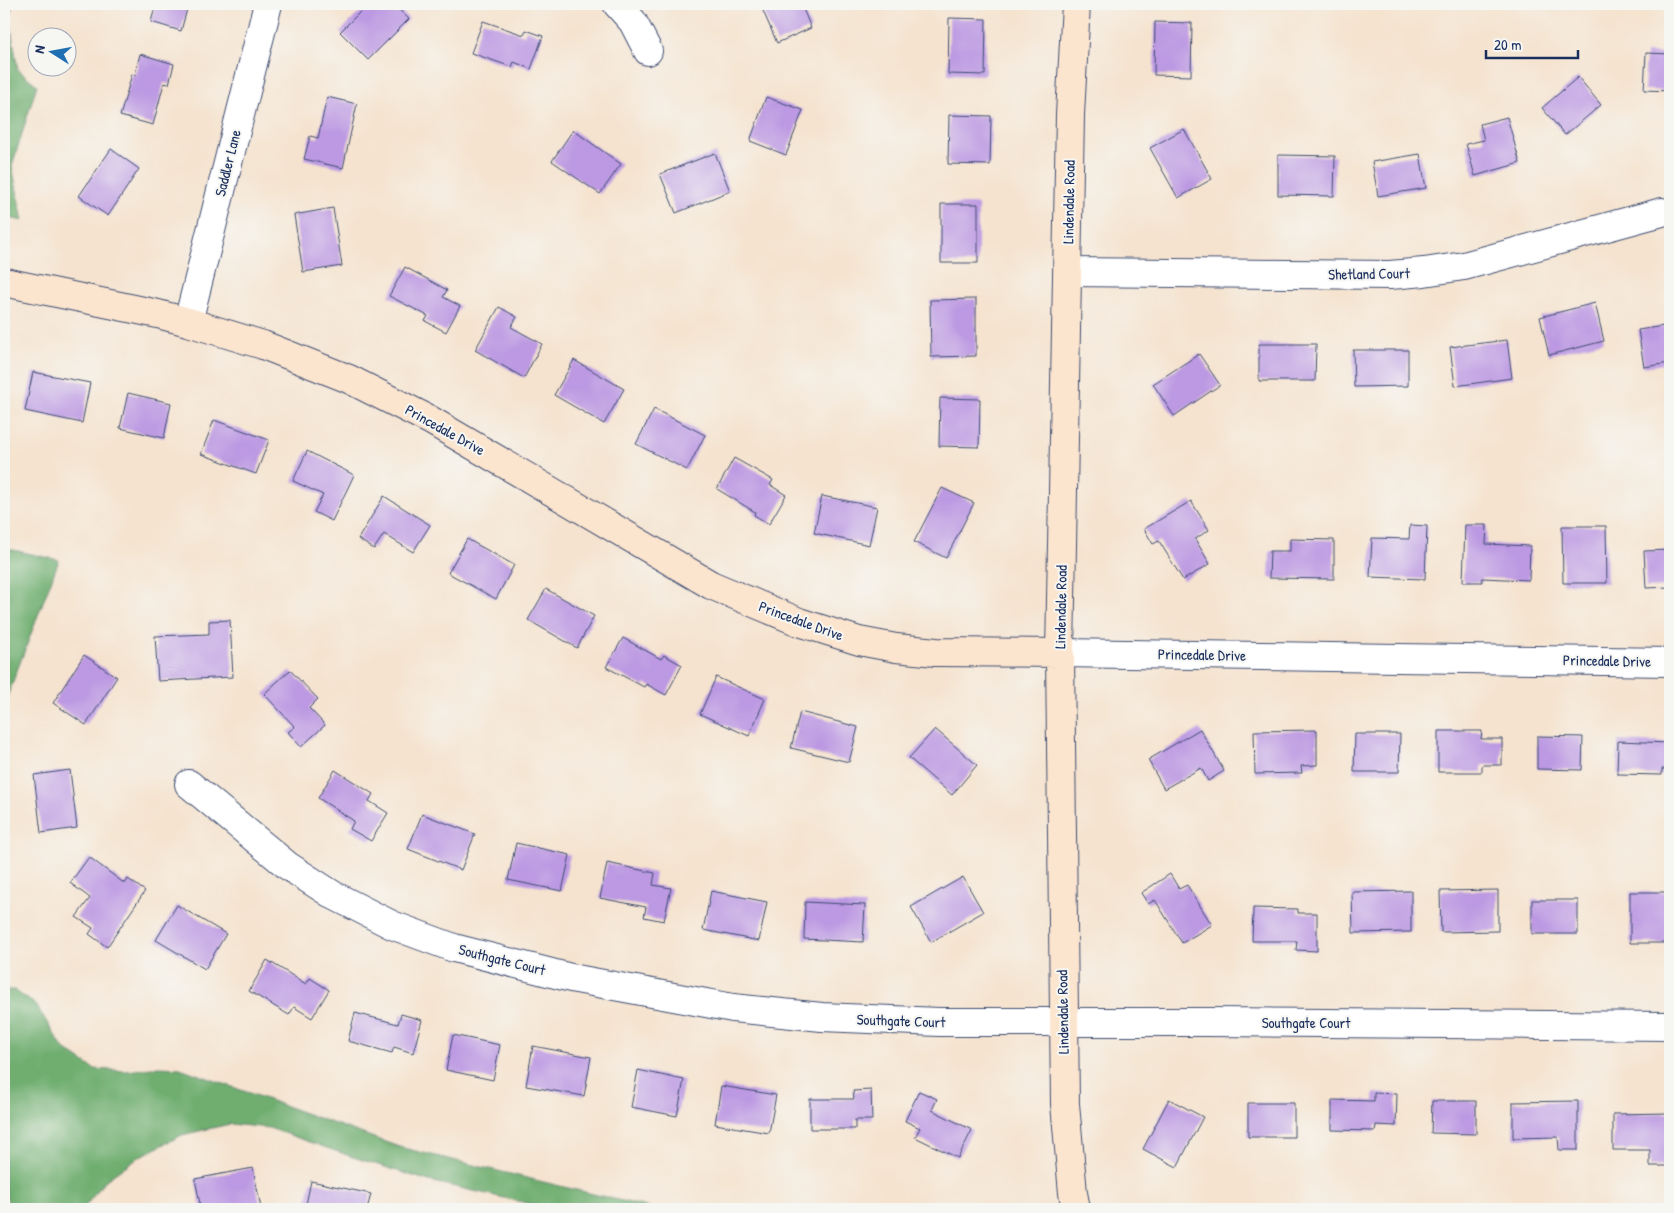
<svg xmlns="http://www.w3.org/2000/svg" width="1674" height="1213" viewBox="0 0 1674 1213" font-family="'Patrick Hand',sans-serif">
	<style>
		.forest { fill: #70ae6f; stroke: #466e66 }
		.building { fill: #bc99e2 }
		.lines { fill: none; stroke-linecap: round; stroke-linejoin: round }
		.street-casing { stroke: #3c4a6f; stroke-width: 30 }
		.secondary-casing { stroke: #3c4a6f; stroke-width: 30 }
		.street { stroke: #fff; stroke-width: 28 }
		.secondary { stroke: #fce5cf; stroke-width: 28 }
		.labels { text-anchor: middle; stroke-width: 4; stroke-linejoin: round; paint-order: stroke }
		.street-label { font-size: 15px; fill: #1b2f5e; stroke: #f6f6f2 }
	</style>
	<rect width="100%" height="100%" fill="#f6f6f2"/>
	<filter id="ink" filterUnits="userSpaceOnUse"><feTurbulence type="fractalNoise" baseFrequency=".02" numOctaves="2"/><feDisplacementMap in="SourceGraphic" scale="10" xChannelSelector="R" yChannelSelector="G"/><feConvolveMatrix kernelMatrix="1 2 1 2 8 2 1 2 1" color-interpolation-filters="sRGB"/></filter>
	<filter id="wash" filterUnits="userSpaceOnUse"><feTurbulence type="fractalNoise" baseFrequency=".0096" numOctaves="4" result="noise"/><feDisplacementMap in="SourceGraphic" scale="20" xChannelSelector="R" yChannelSelector="G"/><feGaussianBlur stdDeviation="1.12" result="paint"/><feColorMatrix in="noise" values="0 0 0 0 0 0 0 0 0 0 0 0 0 0 0 0 0 1.4 0 .05"/><feComposite in="paint" operator="in"/></filter>
	<g filter="url(#wash)">
		<rect width="100%" height="100%" fill="#f5e3cf"/>
		<!-- forest -->
		<path class="forest" d="M4,4h8l-2,18 8,48 19,15 -25,81 11,55 -19,-4z
			M4,548l55,12 -55,145z
			M4,990h10l22,15 27,43 31,21 33,2 32,-4 21,1 219,79 256,62h-102l-124,-28 -76,-24 -84,-29 -39,-4 -48,11 -45,23 -31,22 -23,29h-74l-5,-26z"/>
		<g id="blocks">
			<!-- building -->
			<path class="building" d="M156,4h27l-1,4 5,1 -6,22 -30,-9z
				M368,4h25l16,15 -41,41 -28,-28z
				M760,4h41l10,24 -34,15z
				M949,18l37,1 -1,56 -37,-1z
				M483,21l41,14 2,-5 17,6 -12,33 -17,-7 -2,5 -41,-14z
				M1155,22l37,1 -1,53 -37,-1z
				M1646,53l24,1v37l-26,-1z
				M140,54l34,10 -5,20 -5,-1 -11,42 -33,-9 12,-42 3,1z
				M1578,77l23,28 -36,30 -23,-27z
				M327,97l30,7 -14,64 -39,-9 6,-23 8,2z
				M766,97l37,13 -17,45 -36,-14z
				M949,115l42,1 -1,49 -42,-1z
				M1507,117l13,46 -45,13 -9,-32 18,-4 -4,-16z
				M1184,129l28,50 -34,19 -28,-50z
				M573,130l48,34 -21,30 -48,-33z
				M111,149l28,20 -31,47 -29,-20z
				M715,153l15,38 -54,22 -16,-39z
				M1420,154l6,34 -48,8 -6,-34z
				M1278,155l57,1 -1,40 -56,-1z
				M941,204h37v59h-37z
				M333,208l9,58 -39,6 -9,-57z
				M405,267l42,23 -4,7 17,9 -14,26 -21,-11 3,-5 -39,-20z
				M976,299v57l-45,1 -1,-57z
				M1595,303l9,38 -55,14 -9,-38z
				M499,307l18,10 -6,10 31,17 -18,34 -49,-28z
				M1670,325v38l-26,4 -6,-37z
				M1507,340l5,38 -57,8 -5,-39z
				M1259,344h57l-1,37h-56z
				M1353,350h55v36l-54,1z
				M1199,354l21,31 -46,31 -21,-32z
				M574,360l50,29 -20,35 -50,-29z
				M33,372l57,11 -8,40 -57,-12z
				M128,393l43,10 -7,35 -44,-10z
				M940,398l40,1 -1,48 -40,-1z
				M654,409l51,26 -18,35 -51,-26z
				M214,420l55,20 -13,34 -55,-20z
				M307,451l47,24 -22,46 -18,-9 9,-17 -30,-14z
				M734,458l39,22 -3,5 16,10 -17,29 -15,-9 1,-3 -38,-23z
				M942,488l32,15 -28,55 -32,-16z
				M384,496l46,29 -17,27 -29,-18 -10,15 -16,-10z
				M822,496l55,11 -8,38 -55,-12z
				M1191,501l18,29 -14,9 15,25 -27,16 -24,-39 -6,3 -9,-15z
				M1410,525l17,1 -2,53 -55,-2 2,-39 37,1z
				M1465,525h22l-1,19 44,2 -1,34 -47,-2v4h-19z
				M1562,526h44l1,57h-44z
				M467,539l47,26 -18,34 -48,-26z
				M1290,539l44,1v39l-65,-1 1,-27h20z
				M1670,550v37l-24,1 -2,-37z
				M546,589l48,27 -17,32 -49,-28z
				M230,620l3,57 -75,4 -3,-45 54,-2v-13z
				M623,638l38,21 3,-4 18,10 -16,30 -20,-11 -2,3 -38,-20z
				M84,655l33,22 -31,48 -33,-22z
				M290,670l28,29 -9,9 16,17 -24,22 -13,-15 7,-5 -31,-33z
				M716,677l49,22 -16,37 -49,-22z
				M800,712l58,15 -9,35 -58,-14z
				M935,729l42,36 -25,30 -43,-37z
				M1200,729l24,42 -16,10 -7,-13 -37,21 -16,-29z
				M1317,730v35l-16,1 1,7 -47,1 -1,-43z
				M1438,731h44l-1,8h21v26h-20v7h-44z
				M1355,734h45l-1,38h-45z
				M1537,736l46,1 -1,33 -45,-1z
				M1618,741l52,2v26h-8v6l-45,-1z
				M70,770l7,58 -36,5 -7,-58z
				M335,770l38,24 -4,7 19,12 -17,28 -21,-12 4,-8 -36,-23z
				M422,814l53,20 -14,36 -53,-21z
				M516,843l54,12 -8,36 -54,-11z
				M89,857l36,27 3,-5 17,12 -38,56 -18,-13 4,-6 -17,-11 14,-19 -20,-15z
				M607,863l48,10 -2,12 18,3 -7,33 -20,-4 2,-10 -46,-9z
				M1170,874l9,15 8,-4 25,40 -30,18 -27,-43 -7,4 -7,-11z
				M963,877l20,35 -52,30 -20,-35z
				M1498,890v41l-57,1 -1,-41z
				M711,891l56,11 -8,39 -56,-11z
				M1411,891v41l-58,1 -1,-41z
				M1630,892h40v51h-40z
				M1532,900h46v34h-46z
				M805,902l60,3 -2,37 -59,-3z
				M177,905l49,29 -21,35 -49,-29z
				M1253,908l45,1v4h19v38l-21,-1 1,-9h-45z
				M267,960l39,24 4,-6 19,12 -17,28 -18,-11 -5,8 -40,-24z
				M355,1013l43,11 3,-10 21,6 -9,33 -19,-6 -2,6 -44,-12z
				M453,1035l47,10 -7,35 -47,-10z
				M533,1046l58,11 -7,39 -58,-10z
				M638,1070l46,10 -7,36 -46,-9z
				M721,1086l55,9 -7,38 -54,-9z
				M871,1090l1,30h-17v9h-45v-30h44l-1,-8z
				M919,1091l18,8 -5,11 40,20 -14,28 -43,-21 5,-9 -15,-7z
				M1374,1093l23,1 -1,32 -20,-1 -1,6 -43,-1v-30l42,1z
				M1169,1099l34,18 -26,50 -34,-18z
				M1432,1101h44v33l-45,-1z
				M1578,1101v49h-19l-1,-13 -45,1v-36z
				M1248,1103h46v34h-46z
				M1670,1113v53h-20v-16h-37v-36z
				M253,1168l8,40 -7,1h-53l-6,-30z
				M311,1181l60,13 -4,15h-62z"/>
		</g>
	</g>
	<g filter="url(#ink)">
		<use href="#blocks" fill-opacity="0" stroke="#3c4a6f" stroke-width="1"/>
		<g class="lines">
			<defs>
				<path id="street" d="M617,4l16,18 15,29
					M1068,272l322,3 34,-3 40,-6 198,-54
					M188,322l80,-318
					M1060,653l610,9
					M189,784l99,82 45,29 59,30 62,23 117,30 162,30 89,9 117,5h267l464,4"/>
				<path id="secondary" d="M1076,4l-6,111 -10,538 5,451 8,89 3,16
					M4,282l154,32 30,8 75,23 86,34 81,41 281,165 88,37 60,19 37,7 40,4 124,1"/>
			</defs>
			<!-- street casing -->
			<use href="#street" class="street-casing"/>
			<!-- secondary casing -->
			<use href="#secondary" class="secondary-casing"/>
			<!-- street -->
			<use href="#street" class="street"/>
			<!-- secondary -->
			<use href="#secondary" class="secondary"/>
		</g>
	</g>
	<g class="labels">
		<!-- street labels -->
		<g class="street-label">
			<text transform="translate(228 163) rotate(-76)" y="5">Saddler Lane</text>
			<text transform="translate(1069 202) rotate(-89)" y="5">Lindendale Road</text>
			<text transform="translate(1369 274) rotate(-1)" y="5">Shetland Court</text>
			<text transform="translate(445 430) rotate(29)" y="5">Princedale Drive</text>
			<text transform="translate(1061 607) rotate(-89)" y="5">Lindendale Road</text>
			<text transform="translate(801 621) rotate(20)" y="5">Princedale Drive</text>
			<text transform="translate(1202 655) rotate(1)" y="5">Princedale Drive</text>
			<text transform="translate(1607 661) rotate(1)" y="5">Princedale Drive</text>
			<text transform="translate(502 960) rotate(14)" y="5">Southgate Court</text>
			<text transform="translate(1063 1012) rotate(-91)" y="5">Lindendale Road</text>
			<text transform="translate(901 1021) rotate(2)" y="5">Southgate Court</text>
			<text x="1306" y="1028">Southgate Court</text>
		</g>
	</g>
	<!-- margin -->
	<rect width="1674" height="1213" fill="none" stroke="#f6f6f2" stroke-width="20"/>
	<!-- north arrow -->
	<g transform="translate(52 52) rotate(281)"><circle r="24" fill="#f6f6f2" stroke="#9ea6b7"/>
	<path d="M0-4L9 19L0 12L-9 19Z" fill="#1f6fb2"/>
	<text y="-8" font-size="14" font-weight="bold" text-anchor="middle" fill="#1b2f5e">N</text>
	</g>
	<!-- scale -->
	<path d="M1486 50v8h92v-8" fill="none" stroke="#1b2f5e" stroke-width="2.5"/>
	<text x="1494" y="50" font-size="15" fill="#1b2f5e" stroke="#f6f6f2" stroke-width="4" paint-order="stroke">20 m</text>
</svg>
